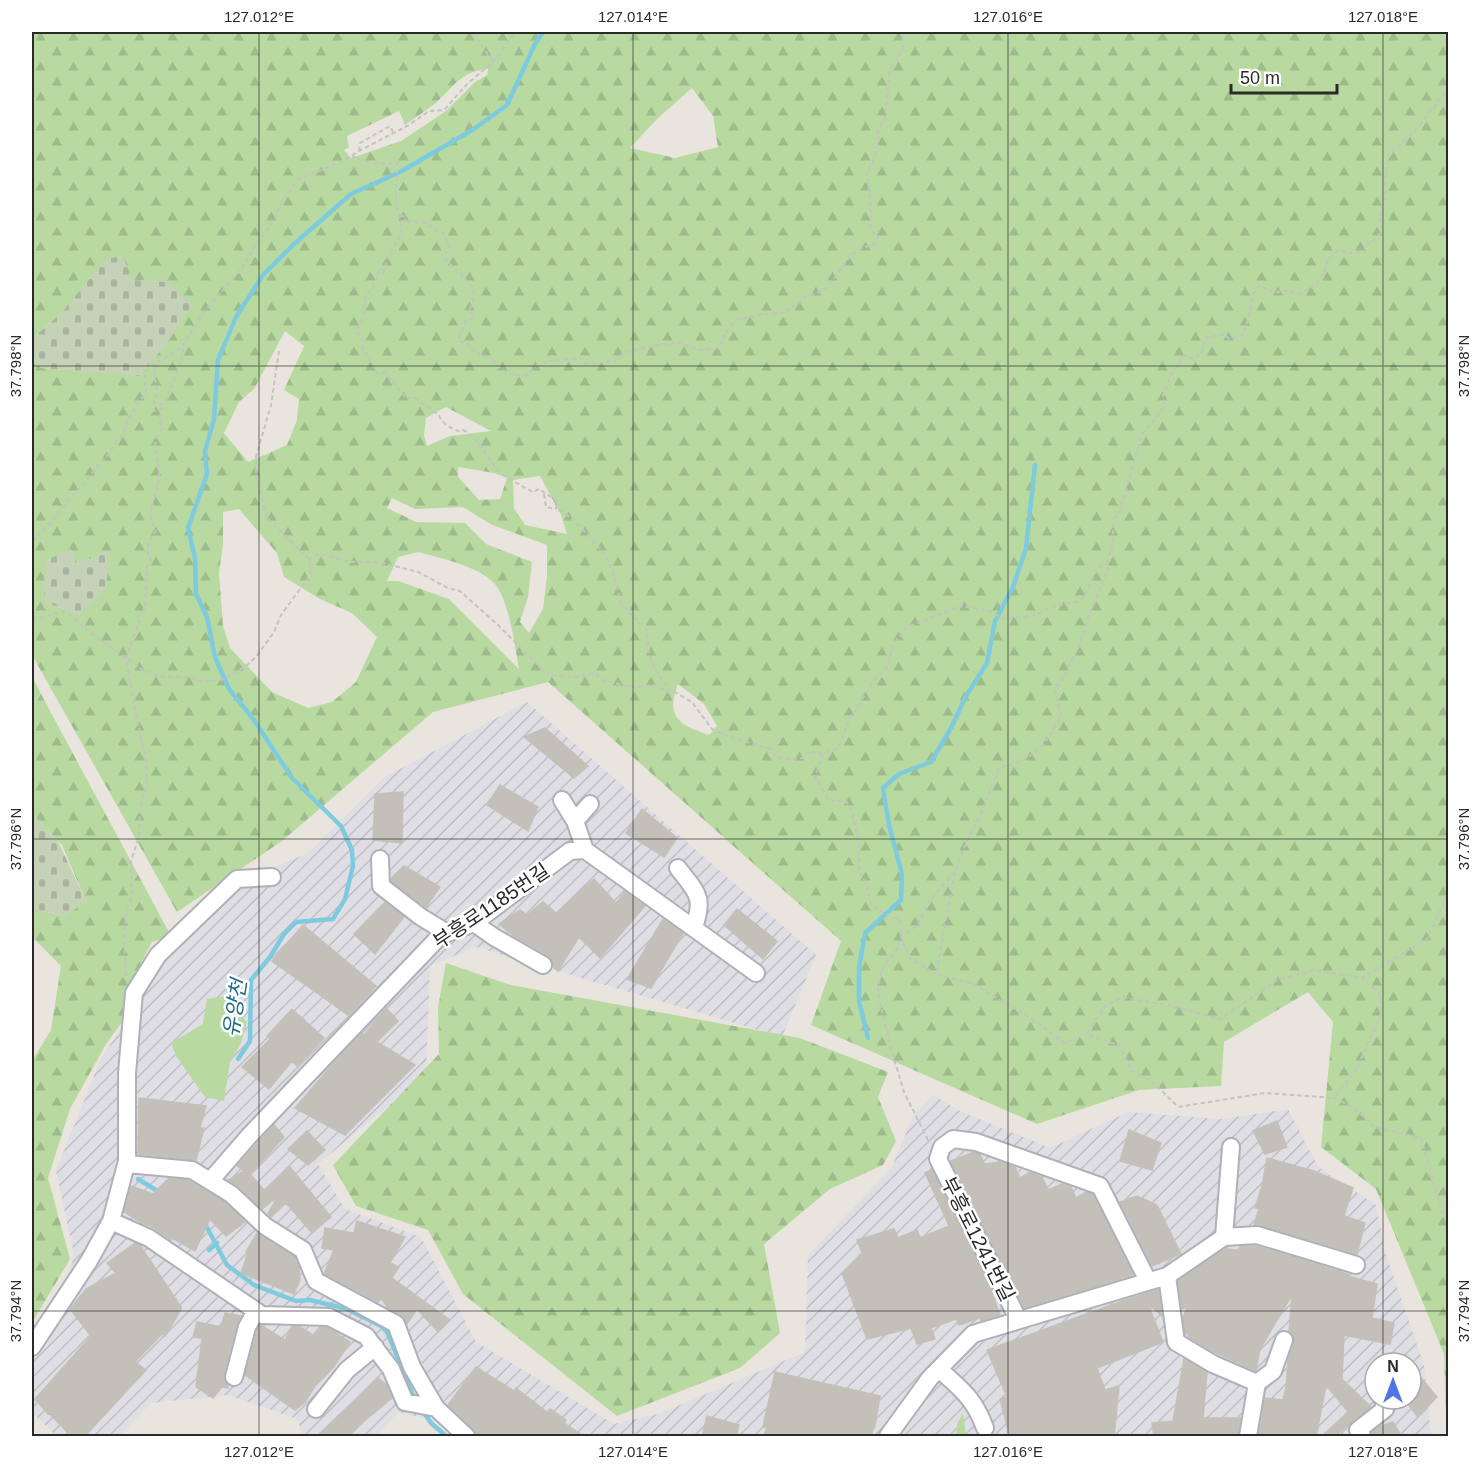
<svg xmlns="http://www.w3.org/2000/svg" width="1480" height="1468" viewBox="0 0 1480 1468" font-family="Helvetica,'Noto Sans KR',sans-serif">
	<style>
		.industrial { fill: url(#industrial-furrows); fill-rule: evenodd }
		.grass { fill: #b8daa1 }
		.forest { fill: url(#forest-firs); fill-rule: evenodd }
		.cemetery { fill: url(#cemetery-stones) }
		.lines { fill: none; stroke-linecap: round; stroke-linejoin: round }
		.stream { stroke: #7ecbdf; stroke-width: 4.5 }
		.building { fill: #c3bfb9; stroke: #c5c0b8; stroke-width: 1.5 }
		.minor-casing { stroke: #aeb1b9; stroke-width: 20 }
		.path { stroke: #c3c3c3; stroke-width: 2; stroke-dasharray: 4.5 3; stroke-linecap: butt }
		.minor { stroke: #fff; stroke-width: 16 }
		.ticks { fill: none; stroke: #2a2a2a; stroke-width: 1.5; stroke-opacity: 0.45 }
		.labels { text-anchor: middle; stroke-width: 5; stroke-linejoin: round; paint-order: stroke }
		.street-label { font-size: 20px; fill: #2a2a2a; stroke: #fff }
		.water-label { font-size: 21px; font-style: italic; fill: #1e6b8a; stroke: #fff }
		.neatline { fill: none; stroke: #2a2a2a; stroke-width: 2 }
		.ticks-label { font-size: 15px; text-anchor: middle; fill: #2a2a2a }
	</style>
	<defs>
		<pattern id="industrial-furrows" width="10" height="10" patternUnits="userSpaceOnUse" patternTransform="scale(1.5)"><rect width="10" height="10" fill="#dfdee4"/><path d="M-1 1l2-2M0 10L10 0M9 11l2-2" fill="none" stroke="#c0bfc4"/></pattern>
		<pattern id="forest-firs" width="22" height="20" patternUnits="userSpaceOnUse" patternTransform="scale(1.5)"><rect width="22" height="20" fill="#b8daa1"/><path d="M5 1l3.5 6h-7zM16 11l3.5 6h-7z" fill="#9ebb8b"/></pattern>
		<pattern id="cemetery-stones" width="16" height="16" patternUnits="userSpaceOnUse" patternTransform="scale(1.5)"><rect width="16" height="16" fill="#c6d2b7"/><path d="M2 7V4a2 2 0 0 1 4 0v3zM10 15v-3a2 2 0 0 1 4 0v3z" fill="#aab49e"/></pattern>
	</defs>
	<rect width="100%" height="100%" fill="#eae4de"/>
	<!-- industrial -->
	<path class="industrial" d="M527,702l289,253 -34,82 -306,-90 -46,19 -4,109 -108,89 27,45 76,28 55,105 138,82 47,-11 144,-61 3,-97 84,-88 21,-51 20,-21 27,16 90,37 78,-36 93,7 67,-10 30,58 58,38 9,47 39,113 7,71h-975l-18,-14 -40,-10 -22,24h-73l-6,-17 -69,-24 -77,8 -31,33h-64l-24,-24v-81l38,-60 4,-16 -18,-84 45,-113 39,-56 2,-36 101,-86 65,-27 75,-75zM1375,1363h36v36h-36z"/>
	<!-- grass -->
	<path class="grass" d="M32,676l9,18 -9,14z
		M228,996l12,19 7,7 -6,21 -11,19 -6,39 -19,-4 -29,-41 -5,-13 32,-19 4,-25z
		M963,1413l3,23h-10l1,-12z"/>
	<!-- forest -->
	<path class="forest" d="M32,32h1416v49l-2,7 2,3v1331l-2,-5 -2,-63 -68,-165 -55,-42 12,-125 -25,-30 -84,50 -3,44 -82,4 -102,34 -226,-99 30,-84 -293,-259 -115,30 -151,129 -105,71 -145,-257v-297l9,10 98,7 5,-7 25,-86 -37,-2 -69,31 -31,28zM488,69l-1,6 -12,7 -29,29 -45,30 -50,17 -7,-8 5,-3 -2,-11 52,-25 6,14c11,-8 22,-15 32,-23 18,-17 25,-31 51,-33zM692,88l21,28 5,31 -43,11 -45,-10 28,-30zM285,331l19,15 -20,44 15,9 -2,21 -10,25 -39,17 -24,-29 15,-31 15,-13zM446,407l45,24 -41,5 -23,10 -3,-11 2,-17zM458,467l36,6 13,5 -7,21 -21,1 -21,-23zM540,476l21,39 6,19 -42,-9 -11,-17 -1,-28zM392,498l23,11 48,-2 29,18 55,20v31l-4,33 -14,24 -9,-11 8,-25 4,-35 -46,-18 -21,-21 -49,-1 -29,-14zM239,509l38,44 7,24 36,22 32,14 25,24 -21,45 -24,20 -24,6 -36,-16 -42,-44 -7,-22 -4,-53 4,-29v-32zM110,551l-30,63 -34,-11 31,-39zM418,552c24,7 54,12 74,29 17,15 23,66 27,88l-70,-70 -51,-18h-11l11,-24zM678,684l26,20 13,22 -8,9c-30,-10 -44,-18 -31,-51z
		M41,694l130,242 -19,6 -12,23 -2,35 -32,44 -36,65 -22,69 22,81 -38,64v-262l19,-31 10,-64 -29,-29v-28l32,7 22,-15 -24,-56 -30,-31v-106z
		M446,963l65,22 289,53 88,34 -10,25 18,44 -13,24 -53,24 -66,55 16,89 -40,35 -123,48 -154,-122 -35,-64 -72,-24 -23,-41 106,-111 -1,-47z"/>
	<!-- cemetery -->
	<path class="cemetery" d="M123,256l9,24 37,2 23,23 -25,38 -28,33 -98,-8 -9,-10v-19l31,-28 43,-52z
		M71,549l6,15 33,-13 -4,37 -26,26 -34,-11 -3,-16 4,-27z
		M32,814l26,27 28,60 -21,15 -33,-7z"/>
	<g class="lines">
		<!-- stream -->
		<path class="stream" d="M868,1038l-9,-37v-33l6,-35 36,-33 1,-26 -13,-49 -6,-37 16,-14 32,-12 20,-34 15,-32 21,-33 8,-42 18,-34 13,-39 9,-83
			M238,1059l12,-18 1,-61 19,-23 14,-23 12,-12 37,-3 12,-20 8,-33 -1,-16 -11,-24 -49,-48 -38,-58 -25,-31 -14,-32 -8,-40 -11,-23 -1,-36 -7,-30 19,-54 -2,-23 9,-32 4,-59 18,-43 27,-42 30,-30 58,-51 49,-22 74,-43 33,-24 28,-61 8,-12
			M138,1179l21,13
			M204,1222l23,43 27,20 42,16 14,-1 37,9 34,17 6,6 28,68
			M209,1250l8,-7
			M422,1410l9,13 15,13"/>
	</g>
	<!-- building -->
	<path class="building" d="M545,728l43,38 -14,12 -50,-41z
		M500,785l38,22 -10,24 -41,-26z
		M403,792l-1,51 -29,-3 2,-46z
		M642,809l35,29 -13,19 -38,-24z
		M404,866l36,21 -14,20 -35,-26v-3z
		M594,879l22,24 9,-11 20,14 -45,52 -21,-21 -21,34 -5,-4 -1,-7 -3,-4 -34,-19 -16,-13 21,-14 7,5 16,-13 13,11z
		M385,902l19,15 -29,37 -21,-20z
		M737,909l40,32 -14,18 -39,-34z
		M663,919l20,14 -32,55 -24,-9z
		M303,925l73,61 -28,29 -76,-54z
		M386,1008l12,13 -21,21 38,23 -70,70 -50,-27 36,-42 31,-33 2,2z
		M292,1009l32,29 -27,28 -5,-5 -23,28 -27,-22 28,-28 -3,-3z
		M139,1098l67,8 -6,22h4l-8,32 -58,-6z
		M1277,1121l10,26 -22,7 -12,-23z
		M274,1125l10,12 -34,37 14,16 26,-23 41,50 -19,16 -26,-30 -15,14 -3,-3 9,-17 -15,12 -24,-23 -10,-6 16,-9 -7,-5z
		M1129,1130l32,13 -9,27 -32,-9z
		M307,1131l18,19 -17,15 -20,-16z
		M974,1152l6,2 4,10 17,-2 14,5 5,11 10,-6 12,5 6,13 14,-6 9,3 5,11 10,-6 7,2 40,81 -109,33 -73,-147z
		M1267,1158l47,13 39,17 -9,28 21,7 -8,31 -103,-29 5,-16 -4,-1 7,-22z
		M932,1170l57,115 11,30 -19,6 -1,-3 -21,7 -3,-6 -25,9 4,11 -18,5 -6,-16 -44,11 -25,-66 20,-20 -5,-13 37,-11 4,9 19,-8 3,8 29,-12 -24,-53z
		M169,1178l19,2 37,22 20,20 -19,14 -16,-17 -15,32 -23,-13 -1,2 -16,-11 1,-1 -14,-5 -18,-11 7,-26 22,8z
		M1137,1196l20,9 24,49 -29,12 -32,-64z
		M357,1221l48,16 -15,26 9,4 -7,11 58,42 -12,12 -21,-23 -10,15 -5,-9 -14,-7 -7,-10 -3,4 -54,-28 10,-24 -12,-2 3,-20 29,5z
		M257,1233l38,24 4,11 1,12 -6,14 -53,-21 7,-20 -2,-1z
		M135,1243l5,2 41,62v3l-16,26 -2,-3 -28,29 11,8 -62,67h-12l-23,-24 -1,1 -13,-15 56,-63 -21,-27 16,-20 30,-16 -9,-10z
		M1241,1246h15l92,28v2l29,8 -5,34 22,5 -4,21 -46,-9 -2,44 29,28 -37,30h-13l27,-25 -22,-27 -10,52h-57l6,-39 18,2 3,-12 2,-27 6,-22 -5,-8 3,-36 -32,54 -4,22 -44,-20 -24,-14 1,-6 -4,2 -2,-15 4,-11 -5,2 -4,-28 47,-32 13,1z
		M1158,1290l4,26 -14,-12 15,38 -66,26 8,22 14,-4 -5,51h-104l-10,-38 7,-2 -20,-47 138,-50z
		M225,1313l16,3 -4,8 -13,50 4,14 -6,-1 -9,11 -17,-11 6,-49 -9,-1 4,-15 24,5z
		M260,1325l25,15 7,-14 9,1 12,8 7,-8h6l24,15 -17,26 -18,18 -10,16 -10,8 -50,-35 12,-44z
		M1184,1359l23,13 -4,46h37l-2,19h-84l-2,-14 21,-2z
		M1411,1366l26,31 -19,20 -14,-18h7z
		M476,1367l38,24 2,-3 31,24 3,-3 16,11 -2,3 21,14h-108l-4,-9 -25,-23z
		M775,1372l105,24 -5,30 -5,11h-107l4,-9 -4,-1z
		M378,1378l8,6 6,14 -47,39h-29z
		M707,1416l32,9 -3,12h-34z
		M1393,1422l9,15h-30v-4l7,-6z"/>
	<g class="lines">
		<defs>
			<path id="minor" d="M562,800l13,21 10,29
				M575,821l15,-17
				M380,859l1,27 40,31 26,16
				M678,868c18,24 27,28 16,59
				M474,923l20,14 49,28
				M127,1164l65,6 39,24 34,32 38,24 13,31 80,43 16,43 24,41 30,28
				M210,1181l39,-45 191,-200 34,-13 96,-72 15,-1 171,123
				M111,1221l38,17 113,77 67,2 37,19 25,33 14,33 31,6
				M1224,1237l33,-2 99,30
				M1167,1276l9,66 37,22 44,19 -9,53
				M1018,1319l-80,-160 4,-12 11,-8 23,3 124,44 48,95
				M32,1347l57,-86 22,-40 16,-60v-88l7,-80 24,-38 79,-76 35,-2
				M939,1369c23,21 35,29 46,59
				M234,1377l13,-50 9,-16
				M1257,1383l16,-12 11,-31
				M316,1409l31,-39 28,-23
				M888,1436l42,-58 43,-44 194,-58 57,-39 7,-90
				M1362,1436l-4,-6 27,-21 -2,-10"/>
		</defs>
		<!-- minor casing -->
		<use href="#minor" class="minor-casing"/>
		<!-- path -->
		<path class="path" d="M473,32l20,30
			M359,151l1,-8 30,-17 3,6
			M352,155c8,8 35,10 45,8 0,13 -1,26 -1,37 0,11 7,21 5,33 -1,6 -4,7 -6,11 -5,10 -10,20 -12,31l-1,-5h-4c0,9 -5,21 -13,25 1,8 0,19 -4,27 -1,3 -3,6 -4,10l5,6v8l15,27 5,1 3,-2 21,26h9l24,17c2,8 12,13 19,16l5,-1c12,5 25,28 34,39 5,6 28,19 36,23l6,-3 18,12 -1,8c14,3 47,41 54,55 5,12 9,28 11,40l27,27c-3,24 8,43 23,59
			M400,216h5l1,8 4,-3 16,2 12,9h4l6,10 1,8 -3,3 -1,6 12,12 1,3h3c2,4 5,6 7,8 9,8 6,19 1,29l5,4 -3,4 -6,3 -6,15 2,5h6c7,11 13,12 23,17 5,2 7,6 11,10 8,6 17,7 27,6 8,-18 34,-14 50,-17l9,6 27,-3 10,-8 32,-8 24,-2 19,7 20,-2 6,-14 11,-14 27,-6 21,-1 7,-7h5c11,-15 16,-8 28,-17 17,-12 24,-44 49,-43l5,-9 -8,-8 1,-18 -4,-39 6,-11 6,-18 -2,-10 8,-17 5,-45 7,-10 6,-14 -1,-15
			M279,351l-8,54 -15,52v20l11,41 42,41
			M157,364c-5,11 -1,16 0,26 0,8 -4,9 -3,21l8,-2
			M544,494l2,13 10,2
			M32,541l11,-10 67,-79 13,-18 5,-15 18,-27 -2,-13 4,-11 28,-16 8,-9 20,-31 38,-44 12,-20 22,-31 3,-11 19,-26 45,-19 16,-10 50,-26 20,-14 15,-1 23,-26 26,-22 22,-30
			M32,617l9,1 21,-6 7,2 14,13 58,42 22,8h26l8,4 24,-1 24,-13 11,-10 18,-25 7,-17 30,-41 -2,-15 11,-5 30,8h29l39,10 30,16 12,3 40,36 42,42 12,7 24,1 17,-4 8,7 23,6 10,1 18,-2 10,5h7l21,12 20,27 12,6 46,14 6,8 11,2 17,-1 5,-7 14,3 15,-6 11,-28 26,-41 11,-10 8,-26 13,-16 54,-21 28,5 15,8 32,-4 14,-8 30,-6c11,-12 11,-31 27,-38
			M823,754l-8,23 14,23 17,1 5,9 8,33v28l8,15 4,18 7,6 22,10 1,16 8,22 27,16
			M955,872l-19,102 38,10 56,34 35,25 21,-9 34,12 11,24 24,14 23,23 87,-14 70,5 19,10 20,19 47,11 21,73 6,9
			M126,976l-2,-41 3,-26 5,-13 -1,-35 8,-24 1,-29 7,-23 -1,-26 -11,-49 -9,-53 13,-35 -2,-6 3,-1 5,-7 2,-42 4,-5c-7,-13 -1,-20 5,-31 -13,-21 3,-35 3,-56 0,-18 -10,-28 3,-45l-3,-12 3,-8 -3,-4 6,-2 16,-40 3,-19
			M1087,1033l19,-28 17,-8 48,9 50,13 56,-39 36,-10 49,8 66,-40 20,-45
			M1336,1096l20,-26 26,-58 -3,-19 -17,-15
			M928,1140l-24,-48 -13,-43 -13,-55 3,-24 16,-21 4,-13 17,-11 10,-22 28,-33 12,-32 14,-27 17,-43c35,-8 45,-21 62,-52l-6,-27 10,-15 15,-30 9,-30 19,-44 -1,-7 5,-17 2,-27 6,-9 22,-76 19,-22 3,-9 -1,-7 7,-19 14,-22 9,4c10,-4 10,-11 12,-21l19,-4 5,5 14,-4c2,-8 6,-16 7,-24 2,-10 1,-19 10,-26 11,9 16,8 29,5l9,4 19,-9 2,-7 5,-4c4,-14 2,-14 14,-24l11,3 16,-1 3,-9 8,-4 4,-6 2,-7 -2,-7 3,-17 3,-5 -1,-19 4,-25c12,-8 25,-20 33,-31 5,-7 6,-11 13,-15l1,-4 12,-11"/>
		<!-- minor -->
		<use href="#minor" class="minor"/>
	</g>
	<!-- ticks -->
	<path class="ticks" d="M259,32v1404M633,32v1404M1008,32v1404M1383,32v1331M32,366h1416M32,839h1416M32,1311h1416M1383,1399v37"/>
	<g class="labels">
		<!-- street labels -->
		<g class="street-label">
			<text transform="translate(491 906) rotate(-34)" y="7">부흥로1185번길</text>
			<text transform="translate(978 1239) rotate(63)" y="7">부흥로1241번길</text>
		</g>
		<!-- water labels -->
		<g class="water-label">
			<text transform="translate(235 1008) rotate(-81)" y="7">유양천</text>
		</g>
	</g>
	<!-- border -->
	<rect width="1480" height="1468" fill="none" stroke="#ffffff" stroke-width="66"/>
	<!-- north arrow -->
	<g transform="translate(1393 1381)"><circle r="28" fill="#ffffff" stroke="#aaaaaa" stroke-width="1.5"/>
	<path d="M0-4.5L10 22L0 15L-10 22Z" fill="#5275e3"/>
	<text y="-9" font-size="16" font-weight="bold" text-anchor="middle" fill="#2a2a2a">N</text>
	</g>
	<!-- scale -->
	<path d="M1231 84v9h106v-9" fill="none" stroke="#2a2a2a" stroke-width="3"/>
	<text x="1240" y="84" font-size="18" fill="#2a2a2a" stroke="#ffffff" stroke-width="4.5" paint-order="stroke">50 m</text>
	<rect x="33" y="33" width="1414" height="1402" class="neatline"/>
	<g class="ticks-label">
		<text x="259" y="22">127.012°E</text>
		<text x="633" y="22">127.014°E</text>
		<text x="1008" y="22">127.016°E</text>
		<text x="1383" y="22">127.018°E</text>
		<text transform="translate(16 366) rotate(-90)" y="5">37.798°N</text>
		<text transform="translate(1464 366) rotate(-90)" y="5">37.798°N</text>
		<text transform="translate(16 839) rotate(-90)" y="5">37.796°N</text>
		<text transform="translate(1464 839) rotate(-90)" y="5">37.796°N</text>
		<text transform="translate(16 1311) rotate(-90)" y="5">37.794°N</text>
		<text transform="translate(1464 1311) rotate(-90)" y="5">37.794°N</text>
		<text x="259" y="1457">127.012°E</text>
		<text x="633" y="1457">127.014°E</text>
		<text x="1008" y="1457">127.016°E</text>
		<text x="1383" y="1457">127.018°E</text>
	</g>
</svg>
